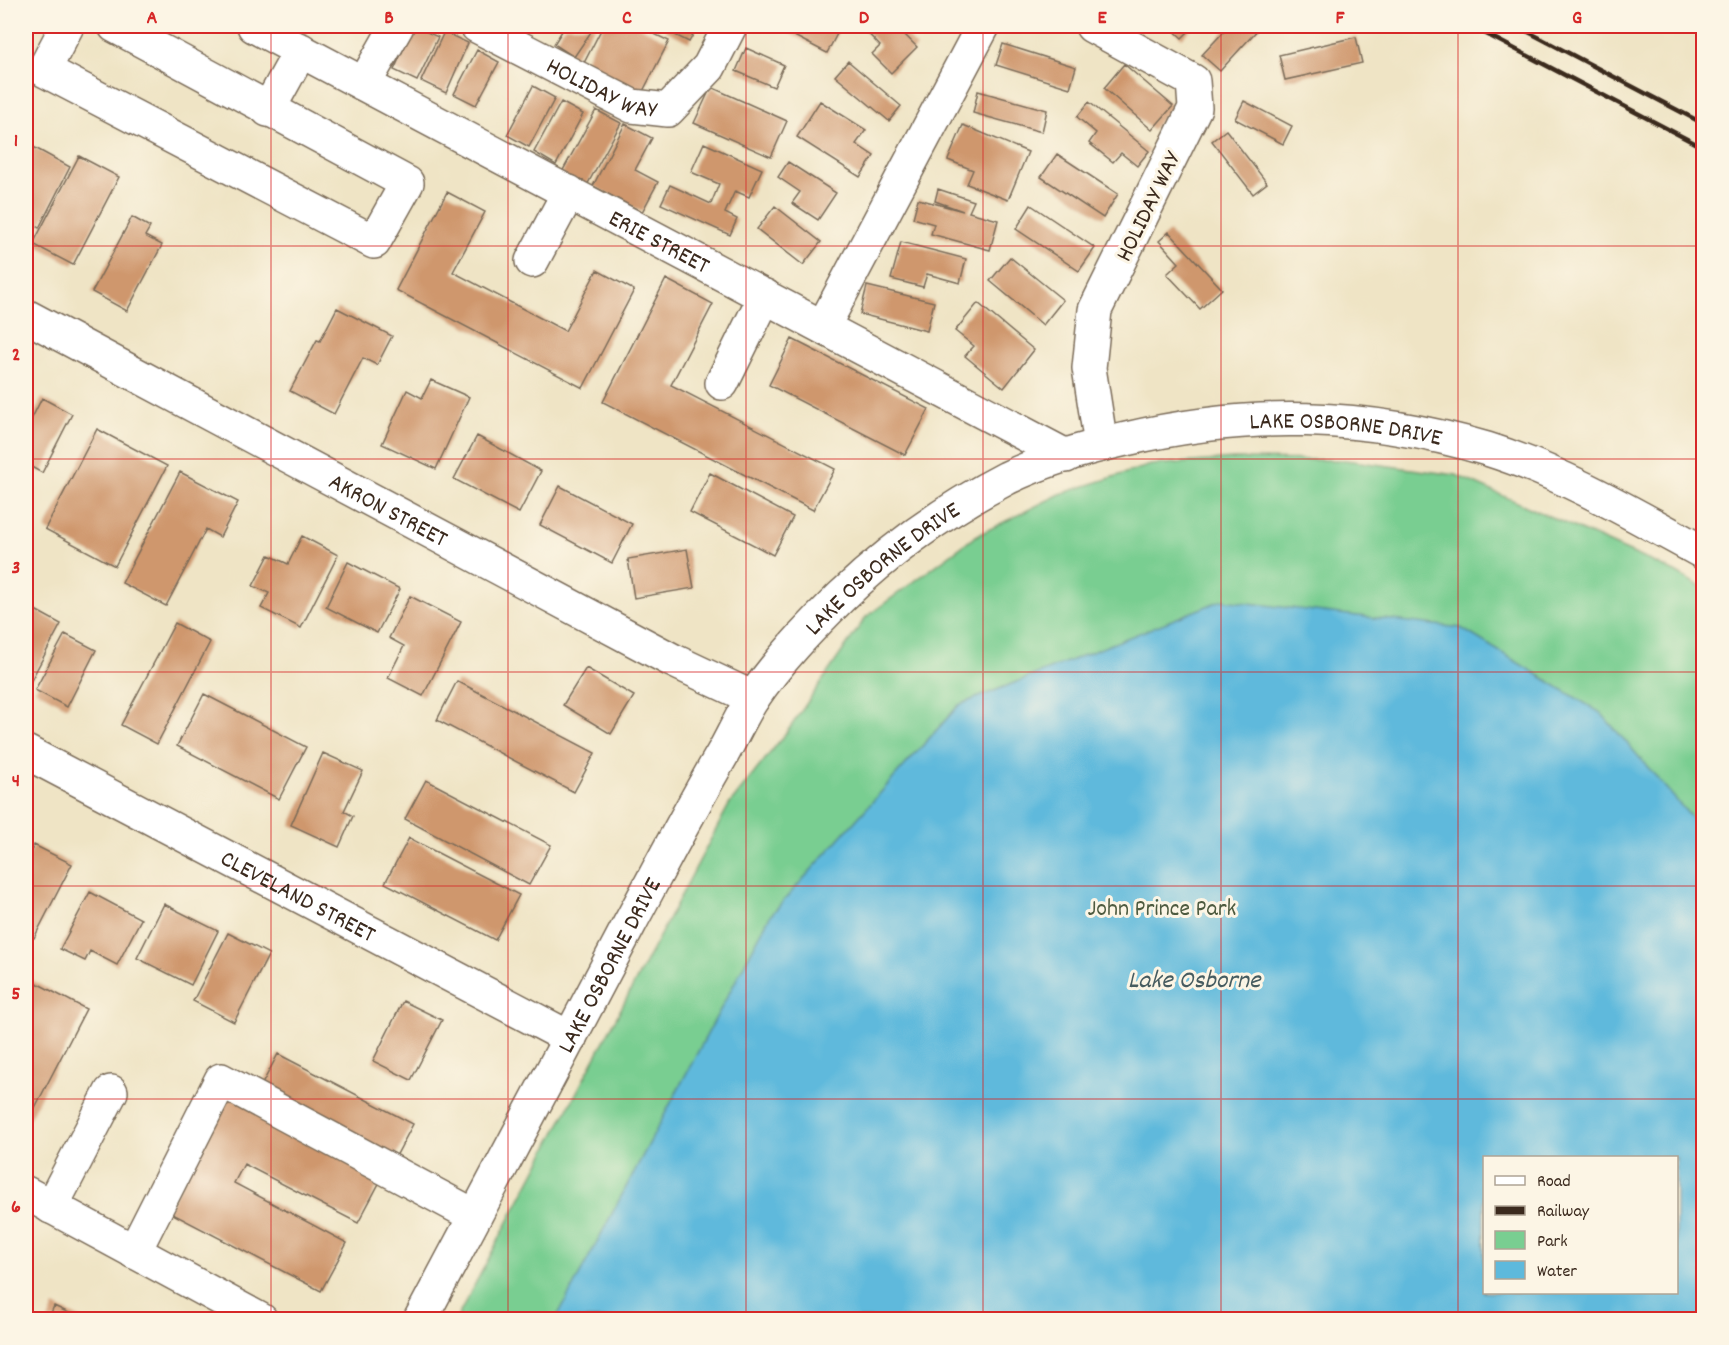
<svg xmlns="http://www.w3.org/2000/svg" width="1729" height="1345" viewBox="0 0 1729 1345" font-family="Dekko,sans-serif">
	<style>
		.green { fill: #79ce91; stroke: #5a7c58; stroke-width: 1.5; fill-rule: evenodd }
		.water { fill: #5eb9dc; stroke: #4c727d; stroke-width: 1.5; fill-rule: evenodd }
		.building { fill: #cf976d }
		.lines { fill: none; stroke-linecap: round; stroke-linejoin: round }
		.minor-casing { stroke: #7a6b58; stroke-width: 36 }
		.minor { stroke: #fff; stroke-width: 33 }
		.rail { stroke: #3b2a1e; stroke-width: 4.5 }
		.grid { fill: none; stroke: #d62828; stroke-width: 1.5; stroke-opacity: 0.55 }
		.labels { text-anchor: middle; stroke-width: 6; stroke-linejoin: round; paint-order: stroke }
		.street-label { font-size: 24px; fill: #3b2a1e; stroke: #fcf5e5 }
		.park-label { font-size: 24px; fill: #4e5b40; stroke: #fcf5e5 }
		.water-label { font-size: 26px; font-style: italic; fill: #475c60; stroke: #fcf5e5 }
		.neatline { fill: none; stroke: #d62828; stroke-width: 2 }
		.grid-label { font-size: 20px; text-anchor: middle; font-weight: bold; fill: #d62828 }
	</style>
	<rect width="100%" height="100%" fill="#fcf5e5"/>
	<filter id="ink" filterUnits="userSpaceOnUse"><feTurbulence type="fractalNoise" baseFrequency=".0167" numOctaves="2"/><feDisplacementMap in="SourceGraphic" scale="12" xChannelSelector="R" yChannelSelector="G"/><feConvolveMatrix kernelMatrix="1 2 1 2 8 2 1 2 1" color-interpolation-filters="sRGB"/></filter>
	<filter id="wash" filterUnits="userSpaceOnUse"><feTurbulence type="fractalNoise" baseFrequency=".008" numOctaves="4" result="noise"/><feDisplacementMap in="SourceGraphic" scale="24" xChannelSelector="R" yChannelSelector="G"/><feGaussianBlur stdDeviation="1.35" result="paint"/><feColorMatrix in="noise" values="0 0 0 0 0 0 0 0 0 0 0 0 0 0 0 0 0 1.4 0 .05"/><feComposite in="paint" operator="in"/></filter>
	<g filter="url(#wash)">
		<rect width="100%" height="100%" fill="#efe4c5"/>
		<!-- green -->
		<path class="green" d="M1233,459l112,1 111,15 219,97 28,16v731l-1247,1 273,-515 60,-76 77,-112 110,-81 84,-42 91,-29zM1484,1158h192v134h-192z"/>
		<!-- water -->
		<path class="water" d="M1222,600l239,28 140,85 102,118v488h-1147l214,-403 189,-211zM1484,1158h192v134h-192z"/>
		<g id="blocks">
			<!-- building -->
			<path class="building" d="M414,26l24,11 -21,44 -23,-11z
				M565,26h30l-21,31 -20,-13z
				M603,26h35l31,15 -28,54 -57,-32z
				M667,26h31l-9,16 -24,-12z
				M775,26h61l4,2 -13,25z
				M861,26h35l21,21 -26,26 -19,-19 8,-8z
				M1169,26h25l-12,12z
				M1229,26h32l-41,45 -18,-16z
				M444,32l24,11 -22,50 -25,-12z
				M1356,37l6,26 -77,17 -6,-25z
				M1003,44l73,23 -6,21 -74,-23z
				M746,48l38,17 -10,22 -38,-16z
				M477,50l22,12 -23,43 -22,-11z
				M848,61l53,45 -12,15 -54,-45z
				M1124,64l49,42 -21,24 -48,-42z
				M533,86l22,12 -26,49 -22,-12z
				M711,87l76,34 -16,36 -77,-34z
				M978,91l69,19 -5,22 -69,-19z
				M820,101l46,29 -10,14 18,12 -14,21 -63,-40z
				M1244,101l48,25 -9,18 -48,-25z
				M561,102l22,12 -27,51 -22,-13z
				M1089,102l60,49 -12,15 -16,-13 -8,9 -24,-19 7,-10 -19,-16z
				M596,110l25,13 -35,64 -25,-13z
				M625,124l27,14 -17,32 23,12 -16,30 -49,-26z
				M963,125l65,27 -20,48 -41,-16 6,-14 -25,-10z
				M1226,130l41,53 -14,11 -41,-53z
				M26,143l44,24 -31,61 -13,-8z
				M704,143l58,26 -13,28 -14,-6 -10,22 12,6 -7,16 -69,-31 9,-19 41,19 8,-20 -28,-12z
				M1057,154l61,40 -15,24 -62,-41z
				M79,156l40,21 -46,88 -40,-21z
				M788,162l48,31 -18,27 -26,-17 8,-11 -22,-15z
				M938,189l36,12 -5,11 29,8 -8,30 -59,-16 3,-10 -21,-6 5,-19 45,12 -28,-10z
				M447,192l38,20 -32,60 112,59 32,-61 37,20 -51,98 -187,-98z
				M1031,205l64,43 -16,23 -63,-42z
				M775,206l46,36 -18,23 -46,-36z
				M132,217l18,10 -5,9 17,9 -35,66 -35,-19z
				M1169,232l53,57 -22,20 -33,-35 12,-11 -20,-22z
				M901,242l65,17 -6,24 -33,-9 -4,13 -32,-8z
				M1010,257l53,43 -20,25 -53,-44z
				M666,279l47,25 -42,81 164,84 -22,41 -210,-108z
				M867,286l67,16 -7,29 -67,-17z
				M978,303l56,47 -30,38 -39,-32 9,-10 -19,-15z
				M337,308l55,28 -15,29 -14,-7 -29,56 -44,-23 27,-51 3,1z
				M792,339l137,70 -24,46 -136,-70z
				M431,380l38,17 -33,72 -54,-25 25,-54 15,8z
				M42,398l30,16 -30,59 -16,-9v-34z
				M97,429l70,37 -52,100 -70,-37z
				M477,436l64,35 -22,42 -65,-34z
				M180,472l58,30 -18,35 -14,-8 -40,77 -44,-23z
				M710,473l83,44 -20,38 -83,-43z
				M560,486l72,38 -20,39 -72,-38z
				M302,536l36,19 -37,73 -40,-20 8,-15 -16,-7 16,-31 19,9z
				M687,549l7,39 -60,10 -6,-39z
				M348,562l52,27 -23,44 -51,-26z
				M410,596l51,26 -38,74 -35,-18 16,-32 -15,-8z
				M26,605l35,19 -33,62 -2,-1z
				M175,623l35,19 -53,102 -36,-19z
				M65,634l31,16 -29,57 -32,-17z
				M586,668l48,28 -23,38 -48,-29z
				M457,681l138,72 -21,39 -137,-72z
				M204,694l102,53 -27,52 -102,-53z
				M323,753l40,18 -19,40 9,5 -14,31 -48,-22z
				M426,780l125,65 -22,40 -124,-66z
				M409,838l110,57 -24,45 -110,-57z
				M34,845l38,19 -38,74 -8,-4v-73z
				M90,892l51,27 -24,46 -27,-14 -5,10 -25,-12z
				M164,904l54,27 -27,54 -54,-27z
				M228,933l41,21 -35,68 -41,-21z
				M29,979l57,30 -60,116v-139z
				M403,1001l39,19 -31,60 -38,-19z
				M278,1054l135,70 -19,36 -135,-70z
				M228,1093l156,81 -26,49 -114,-59 -10,19 113,60 -26,48 -154,-80z
				M54,1306l30,14h-36z"/>
		</g>
	</g>
	<g filter="url(#ink)">
		<use href="#blocks" fill-opacity="0" stroke="#7a6b58" stroke-width="1.5"/>
		<g class="lines">
			<defs>
				<g id="minor">
					<path d="M67,26l-23,44 330,172 33,-59 -292,-157"/>
					<path id="s1" d="M254,26l812,430"/>
					<path id="s2" d="M477,26l155,80 36,4 41,-43 21,-41"/>
					<path d="M1092,26l101,55 2,27 -100,202 -6,58 12,77"/>
					<path d="M364,84l33,-58"/>
					<path d="M268,110l33,-60"/>
					<path d="M532,261l37,-69"/>
					<path id="s3" d="M26,316l646,344 81,38"/>
					<path d="M823,327l160,-301"/>
					<path d="M722,383l43,-87"/>
					<path id="s4" d="M26,752l544,286"/>
					<path d="M26,1193l235,127"/>
					<path d="M51,1207l60,-115"/>
					<path d="M134,1252l87,-172 254,136"/>
					<path id="s5" d="M420,1320c70,-132 140,-263 209,-395 31,-58 61,-116 94,-172 10,-18 19,-38 30,-55 25,-37 57,-70 88,-101 50,-48 104,-87 166,-119 37,-18 79,-30 119,-39 123,-29 240,-26 361,10 77,24 146,65 217,104"/>
				</g>
			</defs>
			<!-- minor casing -->
			<use href="#minor" class="minor-casing"/>
			<!-- minor -->
			<use href="#minor" class="minor"/>
			<!-- rail -->
			<path class="rail" d="M1471,26l233,122
				M1517,26l187,98"/>
		</g>
	</g>
	<!-- grid -->
	<path class="grid" d="M271,26v1294M508,26v1294M746,26v1294M983,26v1294M1221,26v1294M1458,26v1294M26,246h1678M26,459h1678M26,672h1678M26,886h1678M26,1099h1678"/>
	<g class="labels">
		<!-- street labels -->
		<g class="street-label">
			<text dy="8" stroke="none"><textPath href="#s2" startOffset="140">HOLIDAY WAY</textPath></text>
			<text transform="translate(1147 206) rotate(-64)" y="8">HOLIDAY WAY</text>
			<text dy="8" stroke="none"><textPath href="#s1" startOffset="459">ERIE STREET</textPath></text>
			<text dy="8" stroke="none"><textPath href="#s5" startOffset="1392">LAKE OSBORNE DRIVE</textPath></text>
			<text dy="8" stroke="none"><textPath href="#s3" startOffset="411">AKRON STREET</textPath></text>
			<text dy="8" stroke="none"><textPath href="#s5" startOffset="890">LAKE OSBORNE DRIVE</textPath></text>
			<text dy="8" stroke="none"><textPath href="#s4" startOffset="308">CLEVELAND STREET</textPath></text>
			<text dy="8" stroke="none"><textPath href="#s5" startOffset="402">LAKE OSBORNE DRIVE</textPath></text>
		</g>
		<!-- park labels -->
		<g class="park-label">
			<text x="1162" y="915">John Prince Park</text>
		</g>
		<!-- water labels -->
		<g class="water-label">
			<text x="1194" y="987">Lake Osborne</text>
		</g>
	</g>
	<!-- margin -->
	<rect width="1729" height="1345" fill="none" stroke="#fcf5e5" stroke-width="66"/>
	<!-- legend -->
	<rect x="1483" y="1156" width="195" height="138" fill="#fcf5e5" stroke="#afa495" stroke-width="1.5"/>
	<rect x="1495" y="1176" width="30" height="9" fill="#ffffff" stroke="#afa495" stroke-width="1.5"/>
	<text x="1537" y="1186" font-size="18" fill="#3b2a1e">Road</text>
	<rect x="1495" y="1206" width="30" height="9" fill="#3b2a1e" stroke="#afa495" stroke-width="1.5"/>
	<text x="1537" y="1216" font-size="18" fill="#3b2a1e">Railway</text>
	<rect x="1495" y="1231" width="30" height="18" fill="#79ce91" stroke="#afa495" stroke-width="1.5"/>
	<text x="1537" y="1246" font-size="18" fill="#3b2a1e">Park</text>
	<rect x="1495" y="1261" width="30" height="18" fill="#5eb9dc" stroke="#afa495" stroke-width="1.5"/>
	<text x="1537" y="1276" font-size="18" fill="#3b2a1e">Water</text>
	<rect x="33" y="33" width="1663" height="1279" class="neatline"/>
	<g class="grid-label">
		<text x="152" y="23">A</text>
		<text x="389" y="23">B</text>
		<text x="627" y="23">C</text>
		<text x="864" y="23">D</text>
		<text x="1102" y="23">E</text>
		<text x="1340" y="23">F</text>
		<text x="1577" y="23">G</text>
		<text x="16" y="146">1</text>
		<text x="16" y="360">2</text>
		<text x="16" y="573">3</text>
		<text x="16" y="786">4</text>
		<text x="16" y="999">5</text>
		<text x="16" y="1212">6</text>
	</g>
</svg>
